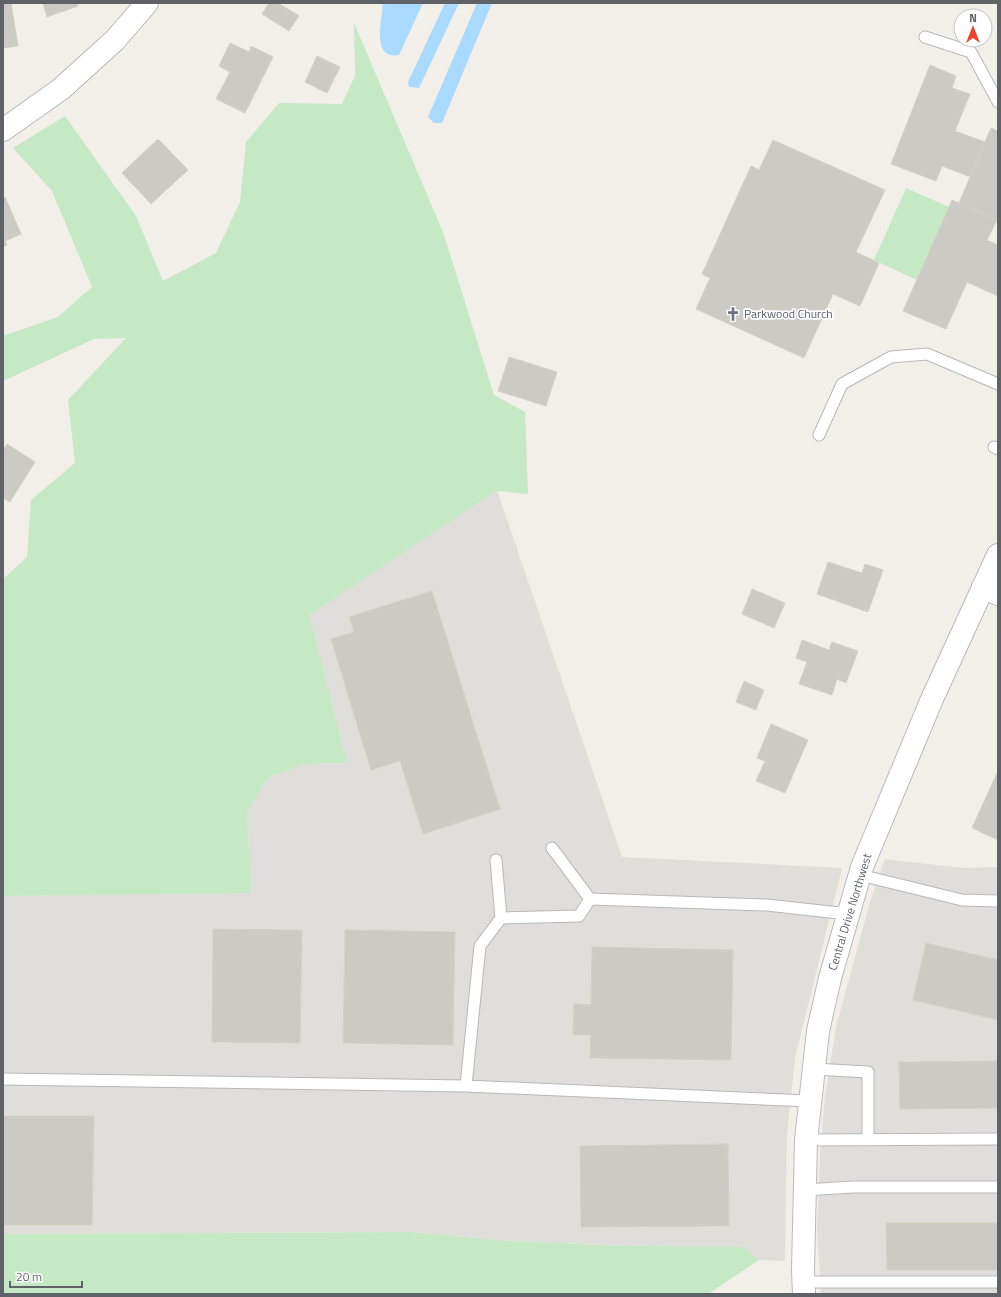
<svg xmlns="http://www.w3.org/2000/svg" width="1001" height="1297" viewBox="0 0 1001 1297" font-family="'Titillium Web',sans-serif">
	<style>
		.industrial { fill: #e0deda }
		.green { fill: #c5e8c5 }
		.water { fill: #aadaff }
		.building { fill: #cccac5; stroke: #d6d1c6 }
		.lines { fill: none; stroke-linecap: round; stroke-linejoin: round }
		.lane-casing { stroke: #b5b8bc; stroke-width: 13 }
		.street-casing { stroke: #b5b8bc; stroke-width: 24 }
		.secondary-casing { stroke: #b6babf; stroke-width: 24 }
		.lane { stroke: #fff; stroke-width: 11 }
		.street { stroke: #fff; stroke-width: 22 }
		.secondary { stroke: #fff; stroke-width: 22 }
		.labels { text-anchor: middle; stroke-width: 3.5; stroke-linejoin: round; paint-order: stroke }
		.worship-label { font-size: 12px; fill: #5b616d; stroke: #fff; text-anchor: start }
		.street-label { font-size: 12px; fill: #5f6368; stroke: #fff }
	</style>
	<rect width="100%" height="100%" fill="#f1efe8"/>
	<!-- industrial -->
	<path class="industrial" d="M497,490l125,367 220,11 -47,190 -8,77 -2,126 -26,-1 -16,-13 -118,-1 -117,-5 -98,-9 -407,2v-338l248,-4 -4,-80 20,-34 38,-14 42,-1 -39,-148z
		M885,859l77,9 36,-1v427h-177l-4,-63 3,-76 5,-59 11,-69 34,-125z"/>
	<!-- green -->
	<path class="green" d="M354,23l89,209 51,163 31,17 3,82 -32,-3 -187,124 38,148 -42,1 -38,14 -20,34 4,81 -248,3v-317l24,-22 4,-57 44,-37 -7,-63 58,-62 -32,1 -91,42v-45l55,-19 34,-30 -40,-96 -39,-43 52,-32 71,100 27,65 53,-28 24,-51 6,-60 33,-39 63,1 13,-28z
		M906,188l43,19 -32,73 -43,-20z
		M410,1232l98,9 117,5 118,1 16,13 -51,34h-705v-60z"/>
	<!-- water -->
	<path class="water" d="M383,3h40l-24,52c-28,5 -17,-35 -16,-52z
		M445,3h14l-40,85 -10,-1 -1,-5z
		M477,3h15l-50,120h-8l-6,-6z"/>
	<!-- building -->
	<path class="building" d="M3,3h8l7,43 -15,2z
		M43,3h34l1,3 -31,11z
		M269,3h9l21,13 -10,15 -27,-17z
		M230,43l19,9 2,-6 22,11 -28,56 -29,-14 14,-27 -11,-6z
		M317,56l23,11 -13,26 -22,-11z
		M930,65l26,11 -4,12 18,6 -15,37 30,11 -14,35 -29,-11 -6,15 -45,-17z
		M991,128l7,3v88l-1,1 -38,-17z
		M158,139l30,31 -37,34 -29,-31z
		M773,140l112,50 -29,62 23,11 -19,43 -27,-12 -29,64 -108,-49 14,-31 -8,-4 49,-108 8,4z
		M5,197l16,37 -16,7 2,4 -4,2v-49z
		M952,200l45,20 -10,20 11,5v51l-31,-14 -21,47 -43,-18z
		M509,357l48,15 -11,34 -48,-15z
		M7,444l28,18 -25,40 -7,-4v-48z
		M828,562l34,11 3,-9 18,6 -15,42 -51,-18z
		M752,589l33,14 -11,25 -32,-14z
		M432,591l68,218 -77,25 -23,-73 -29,9 -40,-131 23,-7 -5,-15z
		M802,640l27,10 3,-8 26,9 -12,32 -9,-4 -5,16 -33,-11 8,-22 -11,-4z
		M744,681l20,9 -8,20 -20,-8z
		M771,724l37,16 -23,53 -29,-12 9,-20 -8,-3z
		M998,771v69l-26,-12z
		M213,929l89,1 -2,113 -88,-1z
		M345,930l110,2 -2,113 -110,-2z
		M926,943l72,17v60l-85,-20z
		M592,947l141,3 -2,110 -141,-2 1,-23h-18l1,-31 17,1z
		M998,1061v47l-98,1 -1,-47z
		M3,1116h91l-2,109h-89z
		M728,1144l1,82 -148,1 -1,-81z
		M886,1223h112v47h-111z"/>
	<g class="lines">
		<defs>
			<path id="lane" d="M925,37l46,15 27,50
				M819,435l23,-51 49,-27 36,-3 71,30
				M994,447l4,2
				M552,848l38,51 177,6 81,9
				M496,860l5,58 -21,28 -14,140 344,15
				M860,875l102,25 36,1
				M501,918l78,-2 11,-17
				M814,1069l54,3v68
				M3,1079l463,7
				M806,1140l192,-1
				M804,1190l49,-3h145
				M804,1282h194"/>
			<path id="street" d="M3,130l58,-41 54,-49 32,-37
				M983,587l15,7"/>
			<path id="secondary" d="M804,1294l-1,-24 3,-130 12,-109 12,-53 32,-111 70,-168 66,-144"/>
		</defs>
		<!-- lane casing -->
		<use href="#lane" class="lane-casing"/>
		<!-- street casing -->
		<use href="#street" class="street-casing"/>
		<!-- secondary casing -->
		<use href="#secondary" class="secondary-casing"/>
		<!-- lane -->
		<use href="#lane" class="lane"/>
		<!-- street -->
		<use href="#street" class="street"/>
		<!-- secondary -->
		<use href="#secondary" class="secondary"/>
	</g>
	<!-- icons -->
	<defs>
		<symbol id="church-bare" viewBox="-9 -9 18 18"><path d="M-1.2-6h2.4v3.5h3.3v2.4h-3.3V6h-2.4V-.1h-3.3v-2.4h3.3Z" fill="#6b7280" stroke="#fff" stroke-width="2.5" paint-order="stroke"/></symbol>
	</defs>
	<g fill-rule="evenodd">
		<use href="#church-bare" x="723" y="304" width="20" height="20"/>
	</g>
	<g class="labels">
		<!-- worship labels -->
		<g class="worship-label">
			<text x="744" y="318">Parkwood Church</text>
		</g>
		<!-- street labels -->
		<g class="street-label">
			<text transform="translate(850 912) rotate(-73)" y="4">Central Drive Northwest</text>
		</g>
	</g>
	<!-- border -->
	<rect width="1001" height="1297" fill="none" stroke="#5f6368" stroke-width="8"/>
	<!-- north arrow -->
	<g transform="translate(973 28)"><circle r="19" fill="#ffffff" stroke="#bfc1c3"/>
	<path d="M0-3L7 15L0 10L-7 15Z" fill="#ea4335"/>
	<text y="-6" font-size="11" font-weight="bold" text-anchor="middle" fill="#5f6368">N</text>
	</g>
	<!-- scale -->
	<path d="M10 1281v6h72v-6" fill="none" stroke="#5f6368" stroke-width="2"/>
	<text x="16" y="1281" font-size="12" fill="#5f6368" stroke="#ffffff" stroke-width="3" paint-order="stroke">20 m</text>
</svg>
